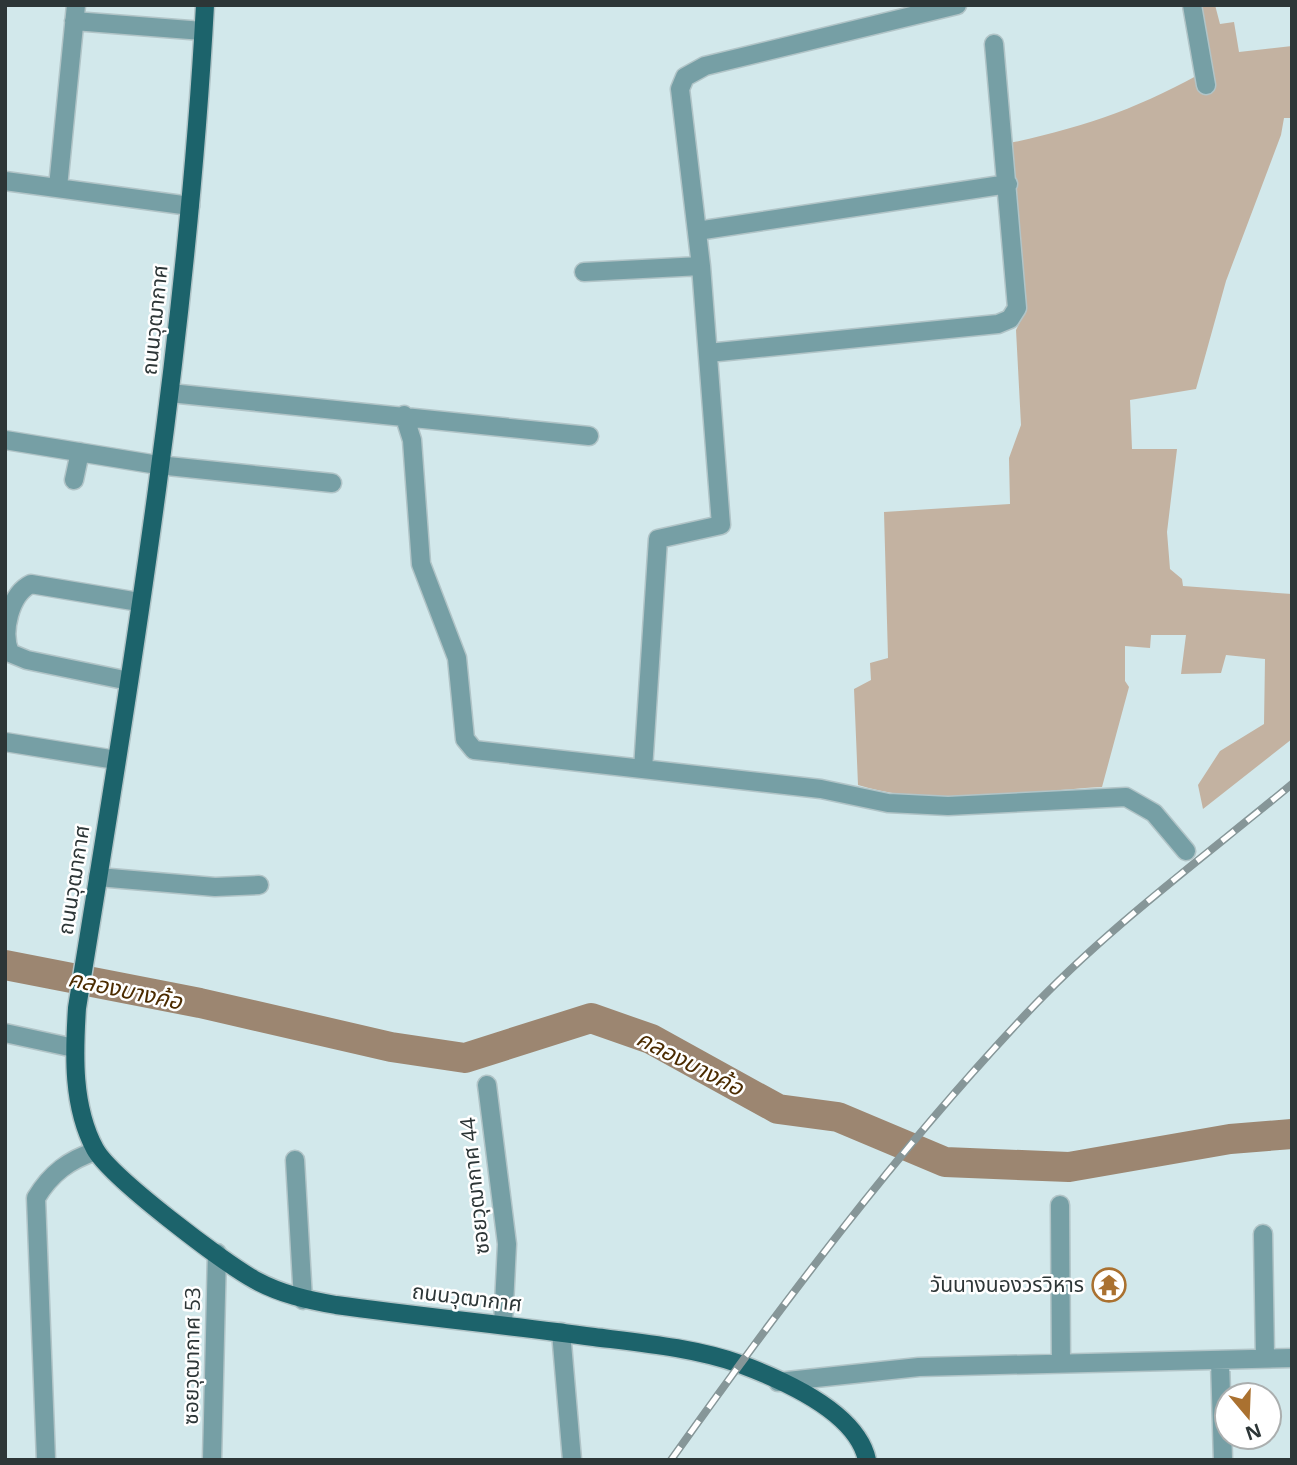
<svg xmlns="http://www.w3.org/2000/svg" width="1297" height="1465" viewBox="0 0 1297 1465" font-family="'Open Sans','Noto Sans Thai',sans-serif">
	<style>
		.green { fill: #c3b2a1 }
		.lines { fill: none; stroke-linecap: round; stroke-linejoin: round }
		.canal { stroke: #9c8671; stroke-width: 30 }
		.minor-casing { stroke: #b1c4c7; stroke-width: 21 }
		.major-casing { stroke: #b1c4c7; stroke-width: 21 }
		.minor { stroke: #769fa5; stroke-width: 18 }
		.major { stroke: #1c636b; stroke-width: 18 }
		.rail-casing { stroke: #869698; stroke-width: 8 }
		.rail { stroke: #fff; stroke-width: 5; stroke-dasharray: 16; stroke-linecap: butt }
		.labels { text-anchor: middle; stroke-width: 5; stroke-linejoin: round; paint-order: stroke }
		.street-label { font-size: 21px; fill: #2d3637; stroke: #fff }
		.poi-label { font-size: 21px; fill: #2d3637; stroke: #fff; text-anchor: end }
		.water-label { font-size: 23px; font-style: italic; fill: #4b2b00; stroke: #fff }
	</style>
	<rect width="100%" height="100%" fill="#d2e8eb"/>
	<!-- green -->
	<path class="green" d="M1197,5h18l5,19 14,-2 5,30 53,-6v72h-8l-3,17 -55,146 -30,108 -66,11 2,49h45l-10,83 3,37 12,10 1,7 109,8v145l-89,70 -5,-24 22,-34 44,-27 1,-65 -39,-4 -5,18 -40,1 5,-39h-35l-1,13 -25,-2v35l4,6 -27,100c-75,4 -171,21 -244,-2l-4,-96 17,-9 -1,-17 18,-5 -4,-146 126,-8 -1,-46 12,-33 -5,-95 10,-20 -16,-167c75,-16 133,-36 200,-75z"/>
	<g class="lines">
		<!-- canal -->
		<path class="canal" d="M5,965l195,38 191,44 74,11 126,-40 60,21 127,70 60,8 107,45 124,5 161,-28 62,-5"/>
		<defs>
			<path id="minor" d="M1192,5l14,80
				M74,21l129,10
				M5,181l185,25
				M58,187l18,-182
				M697,231l311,-47
				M584,272l117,-6 -21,-177 5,-12 20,-11 252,-61
				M708,353l290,-29 12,-5 7,-11 -23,-264
				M170,393l419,43
				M404,415l8,25 9,124 36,94 8,81 9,11 347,39 67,14 60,3 178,-9 28,16 32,38
				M5,440l153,25 174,18
				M74,480l6,-28
				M129,681l-102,-21 -17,-7c-9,-21 0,-59 21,-69l108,18
				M5,742l111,18
				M643,769l15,-230 63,-14 -20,-259
				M98,877l117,10 44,-2
				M5,1033l69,15
				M487,1085l20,159 -4,81
				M295,1160l8,140
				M1060,1205l1,159
				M1263,1234l2,123
				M561,1332l11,128
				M1220,1361l3,99
				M778,1382l141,-15 373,-9
				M46,1460l-10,-262c15,-25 33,-38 60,-47
				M212,1460l5,-207"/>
			<path id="major" d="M205,5c-18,336 -74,671 -128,1003 -3,46 -5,98 18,141 16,29 128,113 160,131 26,14 52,20 81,25 86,12 172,20 258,32 48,6 101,11 146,27 43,16 117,48 127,96"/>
		</defs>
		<!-- minor casing -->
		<use href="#minor" class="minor-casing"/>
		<!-- major casing -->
		<use href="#major" class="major-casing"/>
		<!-- minor -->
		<use href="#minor" class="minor"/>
		<!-- major -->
		<use href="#major" class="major"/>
		<defs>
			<path id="rail" d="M671,1460c111,-156 225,-308 356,-447 80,-85 176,-155 265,-229"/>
		</defs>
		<!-- rail casing -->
		<use href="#rail" class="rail-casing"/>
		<!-- rail -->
		<use href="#rail" class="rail"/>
	</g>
	<!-- icons -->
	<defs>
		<symbol id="temple-ring" viewBox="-11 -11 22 22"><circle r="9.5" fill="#fff" stroke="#aa7130" stroke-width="1.5"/><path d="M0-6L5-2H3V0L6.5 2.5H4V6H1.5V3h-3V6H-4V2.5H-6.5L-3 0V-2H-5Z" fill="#aa7130"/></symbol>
	</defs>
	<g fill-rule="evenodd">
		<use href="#temple-ring" x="1090" y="1266" width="38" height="38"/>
	</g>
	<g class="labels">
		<!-- street labels -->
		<g class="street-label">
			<text transform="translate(155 320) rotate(-84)" y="7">ถนนวุฒากาศ</text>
			<text transform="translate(74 880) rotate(-81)" y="7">ถนนวุฒากาศ</text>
			<text transform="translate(475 1186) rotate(-96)" y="7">ซอยวุฒากาศ 44</text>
			<text transform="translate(467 1298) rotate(7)" y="7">ถนนวุฒากาศ</text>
			<text transform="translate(192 1356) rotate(-89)" y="7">ซอยวุฒากาศ 53</text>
		</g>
		<!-- poi labels -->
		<g class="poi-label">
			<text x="1084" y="1292">วันนางนองวรวิหาร</text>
		</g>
		<!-- water labels -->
		<g class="water-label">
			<text transform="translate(125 990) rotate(12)" y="8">คลองบางค้อ</text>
			<text transform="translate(690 1063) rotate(27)" y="8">คลองบางค้อ</text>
		</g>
	</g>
	<!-- border -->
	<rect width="1297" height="1465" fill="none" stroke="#2d3637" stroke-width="14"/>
	<!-- north arrow -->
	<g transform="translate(1248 1416) rotate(161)"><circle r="33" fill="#ffffff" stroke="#abafaf" stroke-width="2"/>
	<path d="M0-5L12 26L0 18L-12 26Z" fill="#aa7130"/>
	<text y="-10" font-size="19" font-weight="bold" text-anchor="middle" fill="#2d3637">N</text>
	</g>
</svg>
